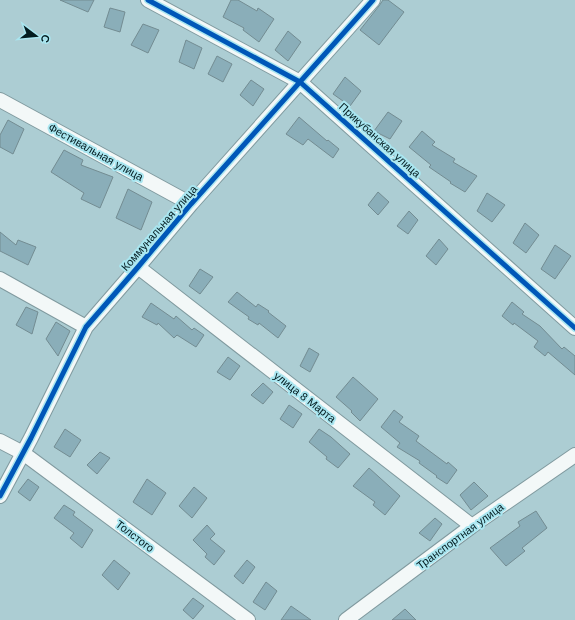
<svg xmlns="http://www.w3.org/2000/svg" width="575" height="620" viewBox="0 0 575 620" font-family="Arial,sans-serif">
	<style>
		.building { fill: #8aaeb9; stroke: #738c92 }
		.lines { fill: none; stroke-linecap: round; stroke-linejoin: round }
		.minor-casing { stroke: #809a9f; stroke-width: 16 }
		.minor { stroke: #f3f8f8; stroke-width: 14 }
		.cycleway-casing { stroke: #a9e6f0; stroke-width: 8 }
		.cycleway { stroke: #0057b8; stroke-width: 5 }
		.labels { text-anchor: middle; stroke-width: 4; stroke-linejoin: round; paint-order: stroke }
		.street-label { font-size: 11px; fill: #031c20; stroke: #a9e6f0 }
	</style>
	<rect width="100%" height="100%" fill="#accdd3"/>
	<!-- building -->
	<path class="building" d="M60,0h34l-6,12z
		M231,0h7l19,11 1,-3 16,11 -15,23 -16,-12 1,-2 -21,-11z
		M383,0h5l16,12 -25,33 -19,-15 19,-24z
		M110,8l15,4 -5,20 -16,-5z
		M143,24l16,6 -11,23 -17,-8z
		M288,31l13,11 -13,19 -13,-11z
		M186,40l16,8 -8,21 -15,-7z
		M217,56l15,8 -9,18 -15,-8z
		M345,77l16,14 -11,15 -17,-12z
		M251,80l13,9 -11,17 -13,-11z
		M388,112l14,9 -12,18 -16,-8z
		M299,117l28,24 1,-1 11,9 -6,9 -25,-19 -5,6 -17,-11z
		M8,120l16,9 -11,25 -13,-7v-12z
		M422,131l13,11 -3,3 23,14 -2,3 24,14 -12,16 -15,-9 1,-1 -22,-15 2,-2 -22,-18z
		M64,150l19,10 -2,5 32,12 -13,31 -19,-9 3,-6 -33,-21z
		M128,189l24,13 -11,28 -25,-12z
		M378,192l11,10 -11,13 -10,-10z
		M487,193l18,12 -13,17 -15,-11z
		M409,211l9,9 -10,14 -11,-8z
		M525,223l14,12 -13,18 -13,-10z
		M0,232l16,13 2,-5 18,7 -8,18 -28,-14z
		M439,239l9,10 -12,16 -10,-9z
		M555,245l16,11 -16,23 -14,-10z
		M200,269l13,8 -13,17 -11,-8z
		M237,292l19,15 2,-3 11,7 -1,1 18,14 -8,12 -19,-15 -1,2 -10,-6 1,-2 -21,-15z
		M512,302l12,10 -2,2 18,12 22,23 2,-2 11,9v19l-27,-23 -3,4 -11,-9 4,-6 -24,-18 -1,2 -11,-9z
		M151,303l23,16 2,-3 16,14 2,-2 10,7 -8,12 -19,-12 -3,3 -16,-15 -1,2 -15,-8z
		M26,307l12,5 -6,22 -16,-9z
		M56,322l14,9 -12,25 -12,-17z
		M309,348l10,6 -9,18 -10,-6z
		M228,357l12,9 -10,14 -13,-8z
		M353,377l25,22 -18,22 -9,-9 1,-1 -16,-14z
		M263,383l10,9 -10,12 -12,-9z
		M289,405l13,9 -9,14 -13,-9z
		M394,410l9,7 -4,5 20,14 -3,5 31,23 1,-2 9,8 -10,14 -11,-7 1,-1 -18,-13 1,-2 -23,-14 3,-4 -19,-16z
		M65,429l16,11 -11,17 -16,-10z
		M319,429l12,8 19,17 -12,14 -12,-9 1,-2 -18,-15z
		M100,452l10,6 -13,16 -10,-9z
		M369,468l31,28 -15,19 -12,-10 2,-3 -22,-16z
		M28,479l11,8 -9,14 -12,-9z
		M147,479l19,14 -14,22 -19,-13z
		M474,482l14,14 -17,14 -11,-15z
		M194,487l13,11 -15,20 -13,-12z
		M64,505l11,7 -2,3 20,15 -11,18 -12,-10 4,-5 -20,-15z
		M536,511l11,17 -25,20 3,3 -19,15 -16,-18 30,-22 -2,-4z
		M435,518l7,6 -12,17 -11,-8z
		M207,525l8,9 -5,5 15,12 -11,14 -9,-8 2,-3 -14,-14z
		M114,560l16,13 -12,17 -16,-15z
		M247,560l8,7 -12,17 -9,-8z
		M266,582l11,9 -12,19 -12,-8z
		M193,598l11,8 -11,13 -10,-9z
		M291,606l20,14h-30z
		M405,609l11,11h-24z"/>
	<g class="lines">
		<defs>
			<path id="minor" d="M148,0l152,82 275,246
				M0,100l191,104
				M138,267l334,259
				M0,279l86,48
				M0,441l23,12 225,167
				M0,496l31,-58 55,-111 52,-60 53,-63 182,-204
				M346,620l126,-94 103,-71"/>
		</defs>
		<!-- minor casing -->
		<use href="#minor" class="minor-casing"/>
		<!-- minor -->
		<use href="#minor" class="minor"/>
		<defs>
			<path id="cycleway" d="M148,0l152,82 275,246
				M0,496l31,-58 55,-111 52,-60 53,-63 182,-204"/>
		</defs>
		<!-- cycleway casing -->
		<use href="#cycleway" class="cycleway-casing"/>
		<!-- cycleway -->
		<use href="#cycleway" class="cycleway"/>
	</g>
	<g class="labels">
		<!-- street labels -->
		<g class="street-label">
			<text transform="translate(380 140) rotate(42)" y="4">Прикубанская улица</text>
			<text transform="translate(96 152) rotate(29)" y="4">Фестивальная улица</text>
			<text transform="translate(159 228) rotate(-49)" y="4">Коммунальная улица</text>
			<text transform="translate(305 397) rotate(38)" y="4">улица 8 Марта</text>
			<text transform="translate(135 536) rotate(37)" y="4">Толстого</text>
			<text transform="translate(460 536) rotate(-36)" y="4">Транспортная улица</text>
		</g>
	</g>
	<!-- north arrow -->
	<g transform="translate(36 36) rotate(106)" stroke="#a9e6f0" stroke-width="3" paint-order="stroke">
	<path d="M0-3L7 15L0 10L-7 15Z" fill="#031c20"/>
	<text y="-6" font-size="11" font-weight="bold" text-anchor="middle" fill="#031c20">С</text>
	</g>
</svg>
